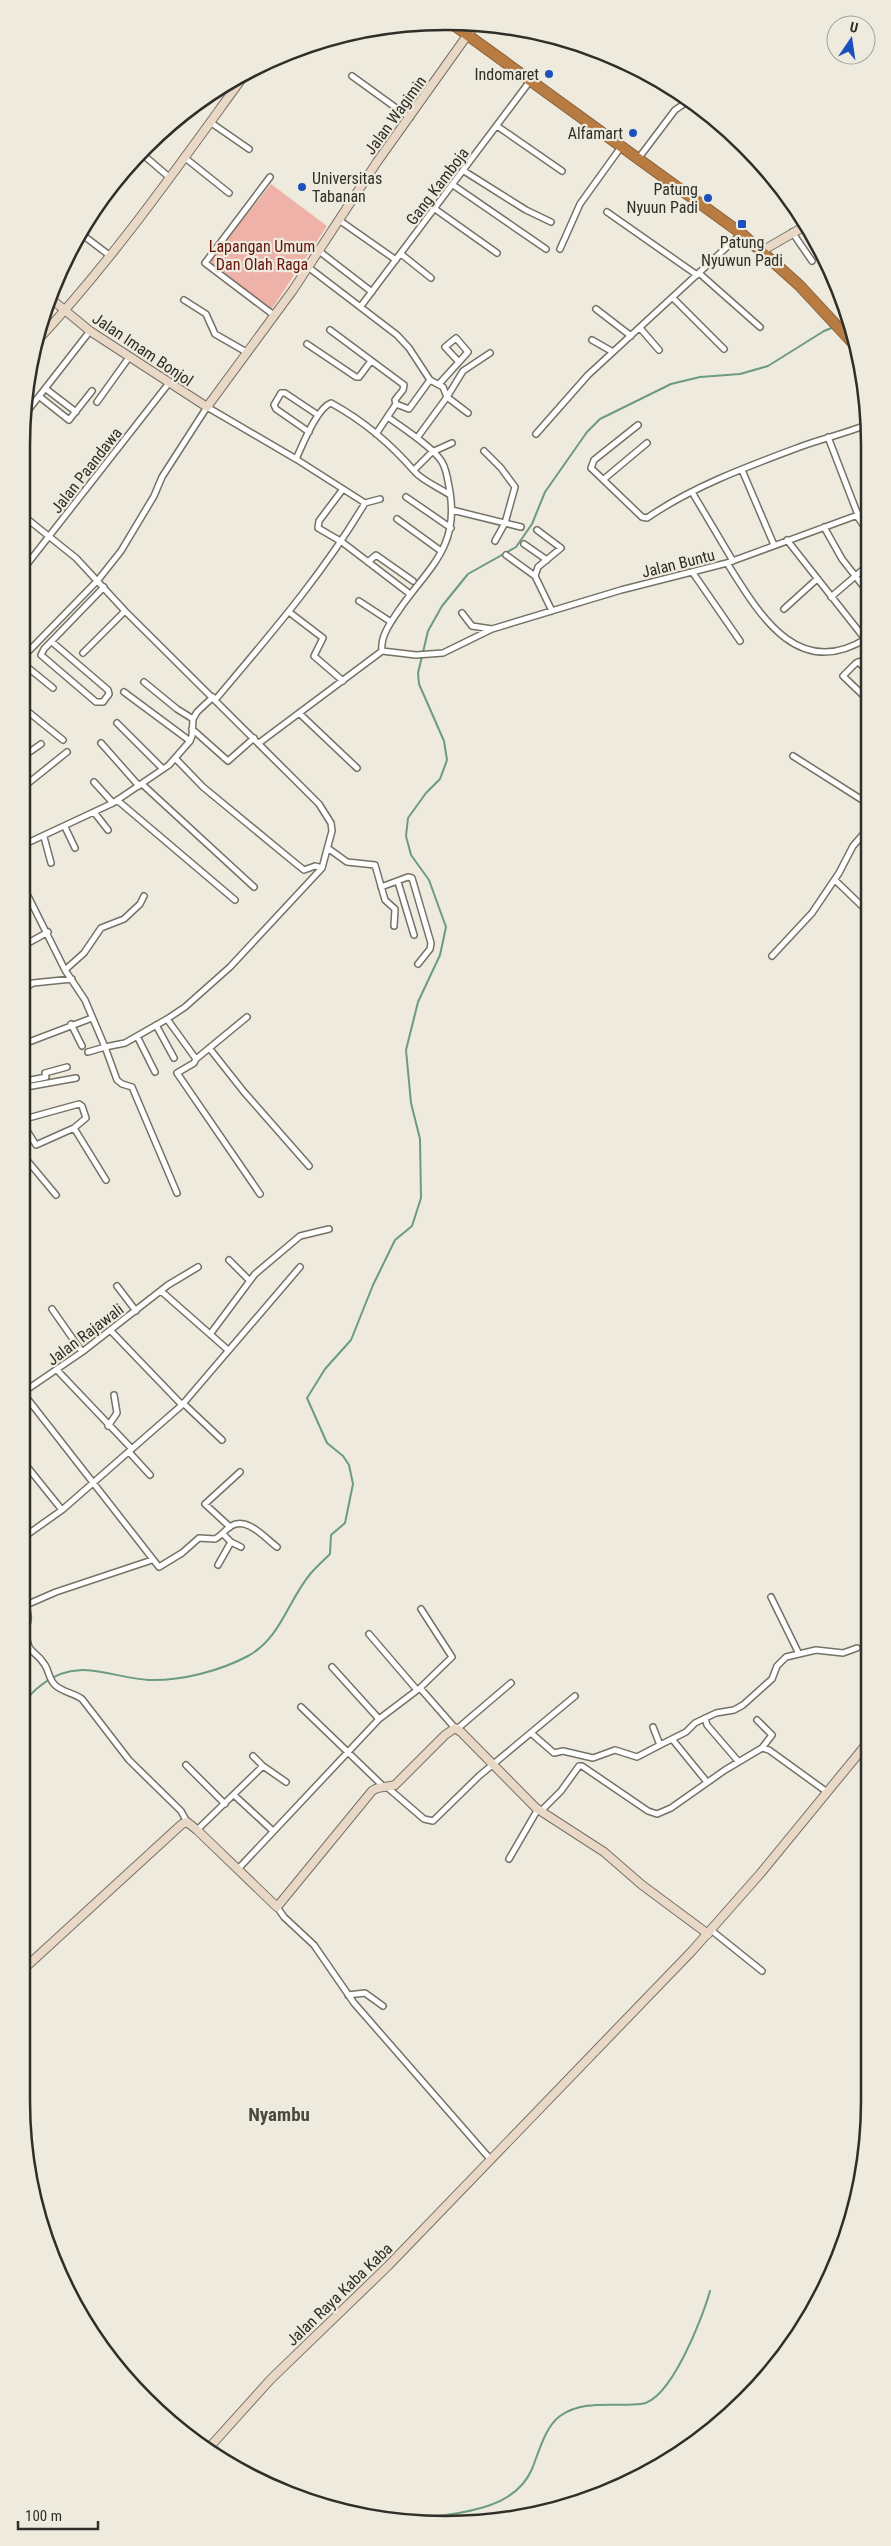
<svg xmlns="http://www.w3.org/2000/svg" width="891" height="2546" viewBox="0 0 891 2546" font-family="'Roboto Condensed',sans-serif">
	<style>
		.green { fill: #eeb2a8 }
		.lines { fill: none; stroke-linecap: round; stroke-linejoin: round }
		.stream { stroke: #6c9b83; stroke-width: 2 }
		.street-casing { stroke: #747265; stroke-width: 8 }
		.secondary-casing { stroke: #747265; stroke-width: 10 }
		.highway-casing { stroke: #88613a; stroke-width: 12 }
		.street { stroke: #fff; stroke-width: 5 }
		.secondary { stroke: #ead8c7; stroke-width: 8 }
		.highway { stroke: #b87c43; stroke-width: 10 }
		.poi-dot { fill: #1b50bd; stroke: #eeebde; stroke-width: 2 }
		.labels { text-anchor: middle; stroke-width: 4.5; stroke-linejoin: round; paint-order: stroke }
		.poi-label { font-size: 16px; fill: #2f2e29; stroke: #eeebde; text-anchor: end }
		.street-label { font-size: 16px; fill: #2f2e29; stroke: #eeebde }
		.park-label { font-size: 16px; fill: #63120c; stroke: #eeebde }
		.quarter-label { font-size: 19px; font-weight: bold; fill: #4b493e; stroke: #eeebde }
		.rim { fill: none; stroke: #2f2e29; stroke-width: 2.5 }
	</style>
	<rect width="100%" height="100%" fill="#eeebde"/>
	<!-- green -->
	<path class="green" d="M271,184l56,42 -58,87 -62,-49z"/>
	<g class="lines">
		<!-- stream -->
		<path class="stream" d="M21,1732c2,-10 2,-23 7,-33 3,-7 10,-11 16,-16 35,-26 67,-5 105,-3 32,1 71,-9 99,-24 33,-18 40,-56 63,-83 6,-7 13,-13 19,-19l1,-19 14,-12 8,-39 -4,-19 -6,-9 -16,-13 -20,-45 18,-29 26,-29 22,-55 22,-45 17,-14 9,-28 -1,-59 -9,-36 -5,-53 12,-48 22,-47 6,-28 -17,-47 -18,-25 -5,-19 2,-18 18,-25 14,-14 7,-19 -3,-19 -25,-57 -1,-11 10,-42 14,-25 26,-32 48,-27 16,-23 13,-32 42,-60 13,-13 71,-35 29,-7 40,-3 28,-8 56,-35 10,-4
			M401,2521c43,-8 111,-5 131,-52 7,-17 13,-42 28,-53 24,-17 55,-9 81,-12 30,-3 62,-88 69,-113"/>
		<defs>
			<path id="street" d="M601,55l20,11
				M352,76l58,42
				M210,122l39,27
				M497,126l65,45
				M141,153l28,24
				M184,157l45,36
				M638,159l37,-49 12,-8
				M464,171l62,39 25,12
				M270,177l-65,86 70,53
				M453,185l93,64
				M435,209l62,44
				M607,212l90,63
				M339,220l57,40
				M792,232l20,29
				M80,233l29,22
				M560,249l20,-45 41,-57
				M319,251l53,41
				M401,254l30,24
				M308,267l89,68 12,13 21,32 13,7 4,10 21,16
				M699,273l61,54
				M673,298l51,51
				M184,300l22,14 9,20 33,19
				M361,306l169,-225
				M596,309l35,27
				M640,328l19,22
				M330,330l74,55 -1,5 -8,10 1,4 -20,30
				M592,340l21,12
				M307,344l49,33h3l12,-16
				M439,384l29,-32 -12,-14 -11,9 13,14
				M46,389l30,23
				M40,397l29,23 23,-29
				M97,402l33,-46
				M396,404l13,5 21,-29
				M26,413l64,-82
				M638,425l-44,35 -3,8 51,49 5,1c45,-31 99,-51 150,-70 23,-9 47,-14 69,-23
				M309,432l-33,-23 -2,-4 7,-12h4l33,22
				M536,434l52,-59 153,-141
				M828,437l30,78
				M417,438l30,-41 16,-26 27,-18
				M484,451l17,17 14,19 -10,36 -10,18
				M296,459c7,-15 21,-51 35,-56 31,17 61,42 84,69 8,9 25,16 35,23
				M414,470l18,-18 20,-9
				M742,470l32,75
				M604,479l43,-36
				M343,489l-24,32 -1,7 24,14 68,52
				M692,492l41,69
				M406,497l45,31
				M452,510l69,17
				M21,514l55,44 49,53 170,169 24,24 12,19 1,8 -10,37 -92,99 -45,40 -18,12 -42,24 -20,4 -20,-47 -20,-30 -44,-88
				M857,516l9,13
				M397,519l44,32
				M824,527l18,32 25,32
				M787,540l78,99
				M524,544l23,16
				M506,555l29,21 17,35
				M368,562l8,-7 37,26
				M727,563c32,51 71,119 140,75
				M21,572l148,-189
				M693,573l47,68
				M535,576l3,-9 23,-19 -24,-18
				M831,597l35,-30
				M359,601l32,21
				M784,609l33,-30
				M289,612l34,26 -9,18 29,25
				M462,613l10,13 20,3
				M52,642l56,48 1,4 -6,8h-7l-55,-47 3,-6 60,-62
				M382,651l34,4 27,-2 49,-24 129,-39 106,-27 139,-51
				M83,653l42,-42
				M21,659l77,-79 23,-29 33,-55 8,-19 45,-70 89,52 69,44 15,-4
				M867,659l-11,4 -13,13 24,23
				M21,662l32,26
				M858,662l9,8
				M144,682l33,27 16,10
				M124,692l66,49
				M216,699c53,-63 107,-125 149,-196
				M21,706l42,34
				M299,713l58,55
				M117,723l46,46
				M192,729l36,32 26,-23
				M101,743l38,43
				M259,743l123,-92c-2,-15 9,-29 17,-41 29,-42 60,-62 51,-118 -2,-10 -3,-22 -8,-30 -8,-14 -39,-34 -53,-44
				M793,756l74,47
				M21,758l20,-14
				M175,758l28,29 91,75 10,8 11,-4 7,2
				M94,782l19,21
				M142,784l112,103
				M21,789l46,-37
				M117,800l118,100
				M94,812l14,18
				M65,827l10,21
				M44,837l7,26
				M21,846l92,-43 56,-38 21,-24 2,-5 1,-17 4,-7 16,-15
				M329,849l18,13 28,3 10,35 10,9 -1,17
				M835,880l32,31
				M398,882l16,53
				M381,887l27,-10 4,1 19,65 -1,6 -12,15
				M21,947l27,-15
				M772,956l40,-43 27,-40 14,-27 14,-16
				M65,970l19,-17 17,-25 23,-9 16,-15 4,-8
				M21,990l12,-7 39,-4
				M247,1017l-51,42 -2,4 -17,10 83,121
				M167,1019l29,40
				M71,1024l11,22
				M156,1025l18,33
				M137,1036l18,36
				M21,1045l71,-27
				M210,1049l34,43 65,74
				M88,1052l17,-5 12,33 5,4 10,3 45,106
				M21,1082l25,-5 -1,-4 22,-6
				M21,1088l55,-10
				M21,1120l58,-16 3,2 4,12 -12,10 -38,17 -15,-24
				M74,1128l32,52
				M21,1153l35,42
				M229,1260l20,20
				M117,1286l19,25
				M161,1291l67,59
				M52,1309l30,43
				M111,1331l71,74
				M211,1333l44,-59 45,-38 29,-7
				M57,1370l75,79
				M22,1393l60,-41 86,-67 30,-18
				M23,1393l136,174 23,-14 17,-15 16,1c6,-3 10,-9 16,-13 16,-10 34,12 46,21
				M183,1403l39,37
				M108,1426l9,-13 -3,-18
				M129,1452l21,23
				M21,1459l41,51
				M230,1527l-25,-23 35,-32
				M21,1539l41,-29 120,-105 118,-138
				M231,1542l10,5
				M218,1565l13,-23 -8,-8
				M21,1597c8,14 11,25 0,38
				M771,1597l28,57
				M26,1605l30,-13 96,-32
				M26,1629c2,29 7,17 19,36 4,6 4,15 10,20 7,7 19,8 27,14l47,61 52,51 6,11
				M369,1634l48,56
				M332,1667l47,52
				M420,1688l35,40
				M301,1707l83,80
				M705,1718l2,7 31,36
				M757,1720l15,15 -10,13
				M653,1727l7,18 12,-6 35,43
				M457,1729l54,-46
				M531,1733l23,20 9,-2 30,7 22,-8 22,7 23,-12
				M672,1739l14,-7 9,-9 21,-10 18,-3 9,-5 29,-26 5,-13 9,-9 30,-7 27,3 14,-5
				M253,1756l10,10
				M186,1765l39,39
				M388,1788l36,31 9,2 46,-45 96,-80
				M234,1795l39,36
				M541,1811l20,-20 18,-25h3l66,45 9,3 14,-6 54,-38 37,-22 7,2 58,42
				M197,1830l66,-64 23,16
				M509,1859l29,-50
				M238,1869l141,-150 41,-31 32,-31 -31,-48
				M277,1907l7,10 30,28 40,58 137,157
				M711,1930l51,41
				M348,1995l17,-2 18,13"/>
			<path id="secondary" d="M762,251l43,-25
				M50,298l40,33 117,76 86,-117 84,-128 99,-139
				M35,343c78,-83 144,-178 211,-270
				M21,1968l7,-3 154,-141 5,-2 10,8 80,77 95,-116c7,-6 15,-3 23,-6l50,-50 10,-7 6,4 75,76 68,44 38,33 66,49
				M207,2450l64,-71 117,-113 304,-315 68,-77 109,-133"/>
			<path id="highway" d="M451,23l291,211 57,51 52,56"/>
		</defs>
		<!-- street casing -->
		<use href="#street" class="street-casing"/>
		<!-- secondary casing -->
		<use href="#secondary" class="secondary-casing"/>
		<!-- highway casing -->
		<use href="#highway" class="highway-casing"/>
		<!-- street -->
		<use href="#street" class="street"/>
		<!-- secondary -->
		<use href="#secondary" class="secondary"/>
		<!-- highway -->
		<use href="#highway" class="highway"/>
	</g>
	<!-- markers -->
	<g class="poi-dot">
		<circle cx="549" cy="74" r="5"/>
		<circle cx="633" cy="133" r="5"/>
		<circle cx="302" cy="187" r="5"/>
		<circle cx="708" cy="198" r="5"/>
		<rect x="737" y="219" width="10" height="10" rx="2.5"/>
	</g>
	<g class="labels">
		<!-- poi labels -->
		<g class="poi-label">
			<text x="539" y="80">Indomaret</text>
			<text x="623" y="139">Alfamart</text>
			<text x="312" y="184" text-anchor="start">Universitas<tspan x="312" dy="18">Tabanan</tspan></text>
			<text x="698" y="195">Patung<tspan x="698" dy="18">Nyuun Padi</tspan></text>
			<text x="742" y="248" text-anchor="middle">Patung<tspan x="742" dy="18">Nyuwun Padi</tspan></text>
		</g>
		<!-- street labels -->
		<g class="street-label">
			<text transform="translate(395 115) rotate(-54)" y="6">Jalan Wagimin</text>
			<text transform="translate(437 186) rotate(-53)" y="6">Gang Kamboja</text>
			<text transform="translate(143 349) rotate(34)" y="6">Jalan Imam Bonjol</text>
			<text transform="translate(86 470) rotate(-52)" y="6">Jalan Paandawa</text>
			<text transform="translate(678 563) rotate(-14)" y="6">Jalan Buntu</text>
			<text transform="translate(85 1334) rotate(-37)" y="6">Jalan Rajawali</text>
			<text transform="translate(339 2294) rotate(-44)" y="6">Jalan Raya Kaba Kaba</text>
		</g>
		<!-- park labels -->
		<g class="park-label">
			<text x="262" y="252">Lapangan Umum<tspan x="262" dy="18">Dan Olah Raga</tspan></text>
		</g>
		<!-- quarter labels -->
		<g class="quarter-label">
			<text x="279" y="2121">Nyambu</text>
		</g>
	</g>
	<!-- crop -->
	<path d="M0 0H891V2546H0ZM445 30H446A415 415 0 0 1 861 445V2101A415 415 0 0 1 446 2516H445A415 415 0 0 1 30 2101V445A415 415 0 0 1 445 30Z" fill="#eeebde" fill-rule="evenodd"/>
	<path class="rim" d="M445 30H446A415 415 0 0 1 861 445V2101A415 415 0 0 1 446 2516H445A415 415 0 0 1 30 2101V445A415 415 0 0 1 445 30Z"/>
	<!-- north arrow -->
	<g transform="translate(851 40) rotate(13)"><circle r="24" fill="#eeebde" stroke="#a29f96"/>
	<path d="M0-4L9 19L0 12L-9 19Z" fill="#1b50bd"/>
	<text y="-8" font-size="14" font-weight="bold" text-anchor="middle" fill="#2f2e29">U</text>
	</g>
	<!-- scale -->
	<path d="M18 2521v8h80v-8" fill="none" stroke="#2f2e29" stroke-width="2.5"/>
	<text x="25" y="2521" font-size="15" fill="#2f2e29" stroke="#eeebde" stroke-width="4" paint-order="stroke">100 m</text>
</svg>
